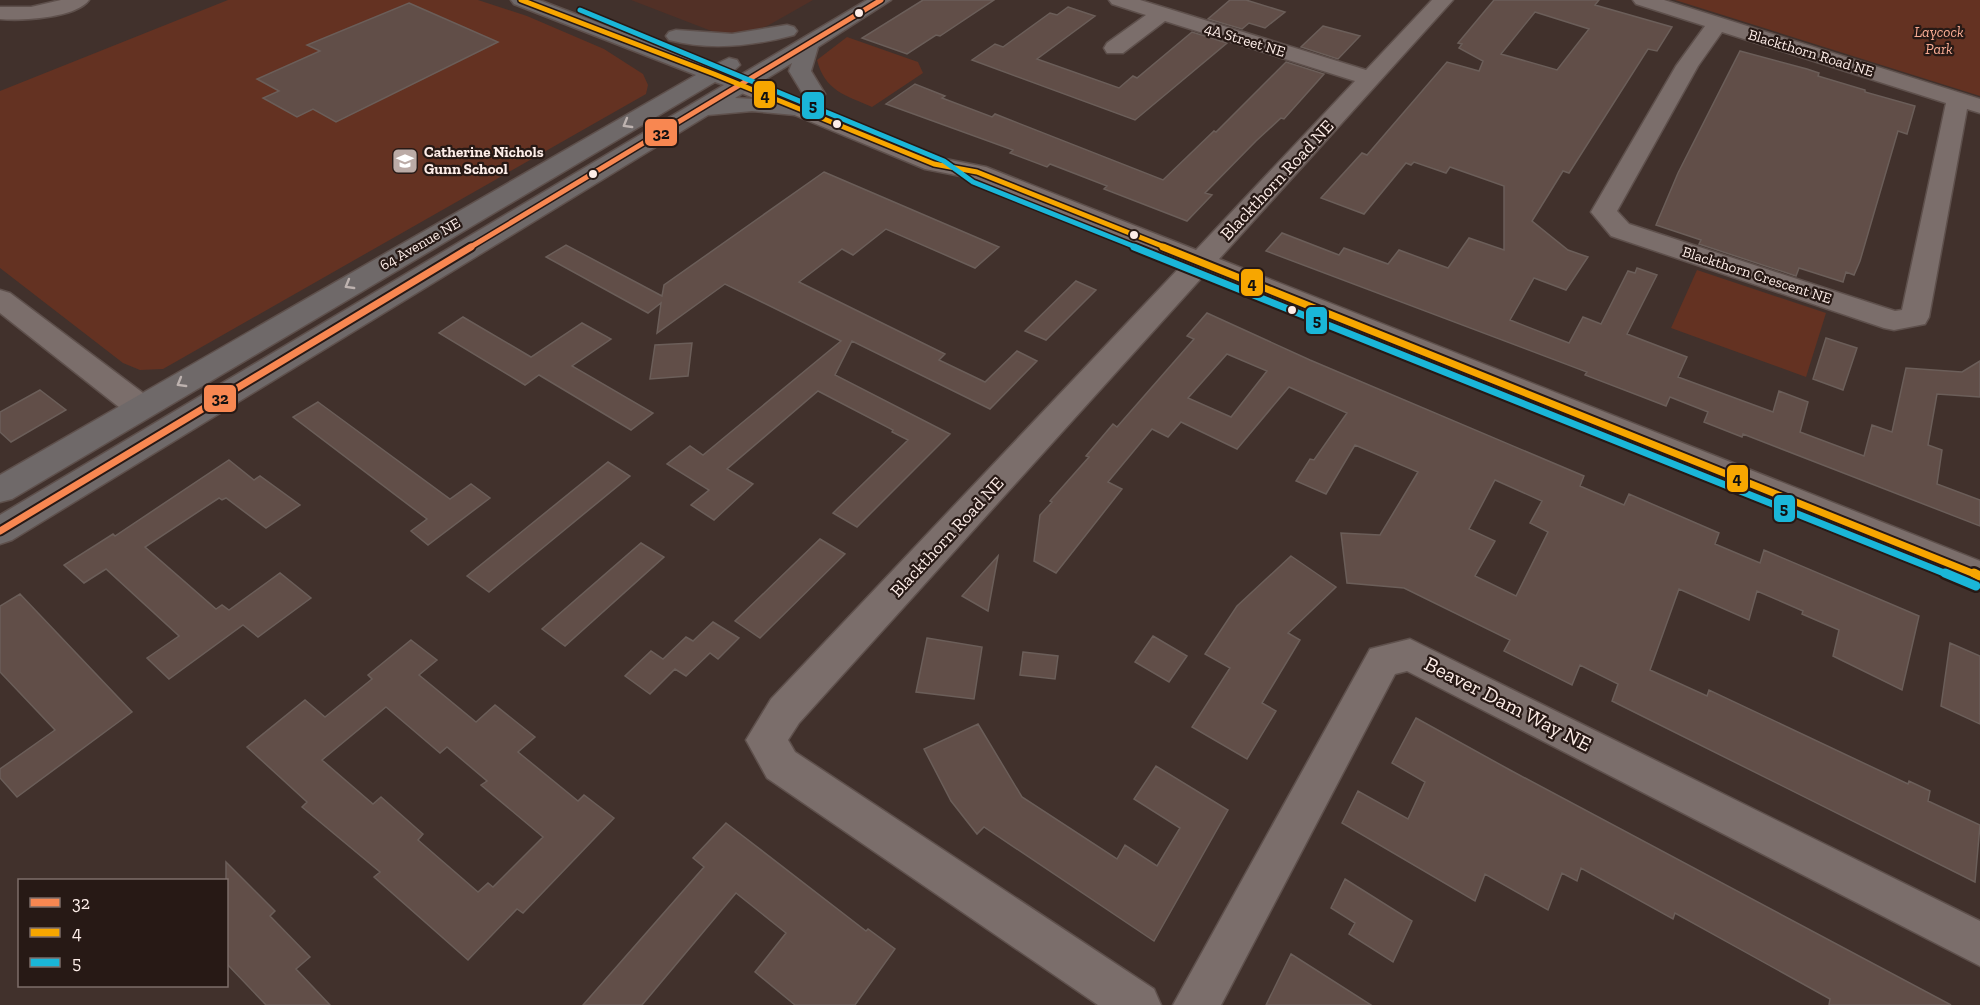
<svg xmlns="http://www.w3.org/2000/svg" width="1980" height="1005" viewBox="0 0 1980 1005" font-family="'Zilla Slab',serif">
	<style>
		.built { fill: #523026 }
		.green { fill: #643222 }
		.building { fill: #614e48; stroke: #6b5e59; stroke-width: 1.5; fill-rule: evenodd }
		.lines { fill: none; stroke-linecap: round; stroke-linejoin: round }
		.minor-casing { stroke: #5e504c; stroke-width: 3 }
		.major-casing { stroke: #5e504c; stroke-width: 3 }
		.minor { fill: #7b6e6b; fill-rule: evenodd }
		.major { fill: #6f6969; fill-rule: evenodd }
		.bus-1-far1-casing { stroke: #271915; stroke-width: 8 }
		.bus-1-casing { stroke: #271915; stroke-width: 11 }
		.bus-2-far2-casing { stroke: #271915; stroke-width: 8 }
		.bus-2-far1-casing { stroke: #271915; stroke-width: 11 }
		.bus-2-casing { stroke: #271915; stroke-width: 14 }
		.bus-3-far2-casing { stroke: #271915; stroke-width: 8 }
		.bus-3-far1-casing { stroke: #271915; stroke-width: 11 }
		.bus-3-casing { stroke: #271915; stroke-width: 14 }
		.bus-1-far1 { stroke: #f88751; stroke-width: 5 }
		.bus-1 { stroke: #f88751; stroke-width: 7 }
		.bus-2-far2 { stroke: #f7a600; stroke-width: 5 }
		.bus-2-far1 { stroke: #f7a600; stroke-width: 7 }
		.bus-2 { stroke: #f7a600; stroke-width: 9 }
		.bus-3-far2 { stroke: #1ab6d8; stroke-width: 5 }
		.bus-3-far1 { stroke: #1ab6d8; stroke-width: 7 }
		.bus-3 { stroke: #1ab6d8; stroke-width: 9 }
		.oneway { stroke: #bdb2af }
		.bus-dot { fill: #fdede8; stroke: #271915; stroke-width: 2 }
		.labels { text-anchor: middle; stroke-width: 4.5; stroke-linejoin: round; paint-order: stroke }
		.far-park-label { font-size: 15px; font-style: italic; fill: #faad95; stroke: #271915 }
		.far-street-label { font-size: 15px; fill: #fdede8; stroke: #271915 }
		.far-poi-label { font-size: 15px; font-weight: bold; fill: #fdede8; stroke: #271915; text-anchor: start }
		.street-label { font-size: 18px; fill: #fdede8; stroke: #271915 }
		.near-street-label { font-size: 21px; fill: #fdede8; stroke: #271915 }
		.line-badge { stroke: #271915; stroke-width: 2 }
		.pale-badge-label { font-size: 16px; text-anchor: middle; font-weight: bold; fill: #111 }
	</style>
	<rect width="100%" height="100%" fill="#41312c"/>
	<!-- built -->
	<path class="built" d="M631,0h182l-44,25 -19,8 -22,2 -14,-3z"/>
	<!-- green -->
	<path class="green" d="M228,0h250l49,16 77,33 39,25 5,11 -2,9 -483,275 -23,1 -17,-7 -123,-95v-177z
		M1675,0h305v96z
		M847,37l71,25 5,11 -51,34c-27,-12 -47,-16 -55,-47z
		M1697,270l129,43 -20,64 -135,-49z"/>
	<!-- building -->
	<path class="building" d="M923,0h71l-54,36 -4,-1 -29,19 -45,-16z
		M1230,0h16l39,12 -20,16 -16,-5 -7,6 -34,-10z
		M1494,0h105l-4,5 77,22 -15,24 -9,-2 -79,124 -6,-2 -31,50 36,29 20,7 -22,33 -32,-12 -24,42 59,23 14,-26 18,7 27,-53 7,2 2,-5 20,7 -30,59 60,23 -9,20 95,35 6,-21 29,11 -8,30 64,24 8,-31 20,7 14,-64 56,4 18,-11v36l-43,-3 -9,51 14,5 -5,34 43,16v26l-237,-92 -1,3 -38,-15 4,-10 -38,-15 -4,9 -81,-31 2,-3 -321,-121 16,-18 57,22 5,-7 44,16 11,-14 49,18 21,-30 35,12v-64l-54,-19 -4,6 -32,-11 -3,3 -5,-2 -42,51 -43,-16 41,-45 5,2 80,-93 32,9 4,-10 -24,-13 3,-4 -4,-1zM1535,12l54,17 -32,41 -56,-16z
		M409,3l89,39 -162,80 -23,-13 -16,8 -34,-19 16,-7 -22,-12 63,-28 -13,-6z
		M1068,7l27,9 -58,43 82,29 14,-12 4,2 55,-46 35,11 -92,77 -163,-60 23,-16 8,3 47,-34 7,2z
		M1323,26l37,10 -22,23 -37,-12z
		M1740,51l67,18 12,4 -1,3 47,14v2l50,14 -8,28 -9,-3 -38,130 -6,14 -8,-3 -3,10 -44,-14 -3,8 -97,-32 2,-4 -45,-15 22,-52z
		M1286,62l38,12 -40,45 -3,-1 -25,23 -51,52 7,2 -25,26 -83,-32 3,-3 -57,-22 -3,3 -37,-14 3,-3 -127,-46 29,-20 30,12 -3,2 50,19 3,-3 168,66 51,-49 2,1z
		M824,172l175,75 -24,21 -89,-39 -33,26 -11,-6 -43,33 146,72 -6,6 46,22 32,-31 20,10 -47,48 -138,-68 -17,34 115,59 -93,93 -24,-14 75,-73 -16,-8 1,-2 -75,-39 -91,78 26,15 -39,36 -23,-15 18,-15 -42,-26 23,-18 13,9 138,-114 -116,-57 -68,49 4,-30 -13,10 -102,-56 20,-12 96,51 2,-11z
		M1076,281l20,9 -50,50 -21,-9z
		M1207,313l103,47 274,116 -4,10 44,19 5,-11 90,39 -4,11 45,19 4,-13 155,66 -17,74 -69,-34 6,-26 -37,-16 1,-3 -46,-20 -8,29 -70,-31 -29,81 57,26 2,-6 199,94 1,-3 21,10 -2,10 52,24 -5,57 -363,-181 6,-17 -38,-19 -8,20 -68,-34 6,-11 -106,-52 -57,-5 -6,-50 39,2 38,-63 -63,-27 -29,49 -30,-13 14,-22 4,1 33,-47 -58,-26 -52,62 -56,-27 -13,15 -16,-8 -44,53 14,7 -66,84 -22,-12 6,-46 12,-13 -2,-1 39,-44 -3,-1 27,-32 4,3 77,-88 -7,-3zM1227,354l40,17 -36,46 -43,-19zM1495,480l47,21 -12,22 18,9 -32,64 -41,-20 20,-35 -26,-12z
		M463,317l68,40 51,-34 29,16 -39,27 81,47 -22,17 -92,-55 -14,10 -86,-52z
		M1826,338l31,10 -14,42 -30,-11z
		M692,343l-4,33 -38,3 5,-34z
		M40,390l26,20 -55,32 -11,-10v-20z
		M318,402l132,97 21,-15 19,14 -62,47 -17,-14 16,-12 -134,-102z
		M229,460l25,20 6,-4 40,29 -34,23 -40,-30 -4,2 -3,-2 -74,49 71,62 6,-4 7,5 51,-37 31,25 -53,39 -15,-12 -74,54 -22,-21 32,-22 -73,-67 -22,14 -20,-18 49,-31 2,2z
		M608,462l22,14 -141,116 -22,-16z
		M820,539l25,15 -85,84 -25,-17z
		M641,543l23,14 -99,89 -23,-17z
		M998,556l-10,55 -26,-15z
		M1291,556l45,31 -48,46 12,7 -38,63 14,8 -29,48 -55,-32 38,-59 -25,-14 32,-48z
		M20,594l112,118 -115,85 -17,-19v-9l55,-39 -55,-58v-66z
		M713,622l26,16 -21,21 -8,-6 -24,23 -11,-7 -25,25 -25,-18 26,-25 12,8 23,-22 7,4z
		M1153,636l34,20 -18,26 -34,-20z
		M927,638l55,9 -8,52 -58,-7z
		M411,640l26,20 -18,15 57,47 19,-17 40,32 -17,15 60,49 6,-6 30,23 -91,95 -6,-4 -49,51 -94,-83 6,-5 -78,-65 5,-5 -60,-55 58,-47 20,17 47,-38 -4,-4zM386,707l54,46 7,-6 40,34 -6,4 62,52 -50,50 -5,-4 -10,9 -60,-52 5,-6 -42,-37 -8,7 -51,-44z
		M1950,643l30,13v68l-39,-18z
		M1023,652l35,4 -3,23 -35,-4z
		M1416,718l94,52 441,235h-122l1,-6 -155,-86 -2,6 -92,-51 -4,13 -15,-8 -14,37 -63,-36 -10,27 -133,-78 16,-32 50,28 17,-37 -33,-19z
		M978,724l44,73 95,62 8,-14 32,21 23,-38 -46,-29 22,-33 72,44 -74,131 -170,-114 -7,7 -26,-33 -27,-52z
		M726,823l140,108 2,-2 27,20 -40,56h-60l-40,-33 31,-39 -50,-40 -94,112h-59l121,-138 -11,-9z
		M226,862l49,49 -5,5 40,41 -14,12 34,36h-64l-40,-42z
		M1345,879l67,42 -19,41 -44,-28 6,-11 -24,-15z
		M1291,954l80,51h-105z"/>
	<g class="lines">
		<defs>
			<path id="minor" d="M61,0h28c-13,18 -68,21 -89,19v-12h31z
				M1109,0h31l226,70 66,-70h21l-234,259 761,302v29l-775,-316 -406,449 -11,17 7,12 359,237 7,16h-63l-331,-227 -21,-38 25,-41 411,-434 -211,-87 -46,-9 -193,-80 -3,-5 3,-5h16l192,79 46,9 210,83 159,-169 -190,-60 -42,32h-16l-3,-5 3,-5 39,-28 -34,-11z
				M1633,0h31l316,99v14l-13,-4 -38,208 -4,7 -31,6 -10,-2 -273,-92 -20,-24 85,-146 29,-40 -69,-22zM1722,32l224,71 -44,207 -7,1 -266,-87 -12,-13 81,-145z
				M0,290l10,3 141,106 4,8 -4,8 -11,3 -11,-3 -129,-102z
				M1410,639l570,282v45l-573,-295 -12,3 -174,331h-48l197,-356z"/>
			<path id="major" d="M511,0h28l173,66 17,-8 8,2 3,5 -9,8 6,4 130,-77h24l-73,47 -7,24 14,23 -3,5h-16l-17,-28 3,-8 -57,35 60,3 8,2 3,5 -3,5 -8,2 -43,-4 -44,4 -696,425 -12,4v-29l724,-430 -9,-3 -703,417 -12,3v-27l696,-400 -182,-71z
				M787,25l7,2 3,4 -3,4c-41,11 -83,16 -125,5l-3,-4 3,-4 7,-2 56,4z"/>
		</defs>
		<!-- minor casing -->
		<use href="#minor" class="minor-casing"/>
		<!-- major casing -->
		<use href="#major" class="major-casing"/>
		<!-- minor -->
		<use href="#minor" class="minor"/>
		<!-- major -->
		<use href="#major" class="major"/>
		<defs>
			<path id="bus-1-far1" d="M469,248l412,-248"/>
			<path id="bus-1" d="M0,531l471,-284"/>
			<path id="bus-2-far2" d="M521,0l193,74 220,90 43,8 190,76"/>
			<path id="bus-2-far1" d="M1163,247l814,328"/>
			<path id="bus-2" d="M1974,573l6,3"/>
			<path id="bus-3-far2" d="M580,10l364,151 29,21 165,66"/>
			<path id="bus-3-far1" d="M1134,247l815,328"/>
			<path id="bus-3" d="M1945,573l31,13"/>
		</defs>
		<!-- bus-1-far1 casing -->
		<use href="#bus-1-far1" class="bus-1-far1-casing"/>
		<!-- bus-1 casing -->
		<use href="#bus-1" class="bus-1-casing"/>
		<!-- bus-2-far2 casing -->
		<use href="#bus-2-far2" class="bus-2-far2-casing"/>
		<!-- bus-2-far1 casing -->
		<use href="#bus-2-far1" class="bus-2-far1-casing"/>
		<!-- bus-2 casing -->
		<use href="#bus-2" class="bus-2-casing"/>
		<!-- bus-3-far2 casing -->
		<use href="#bus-3-far2" class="bus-3-far2-casing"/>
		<!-- bus-3-far1 casing -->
		<use href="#bus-3-far1" class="bus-3-far1-casing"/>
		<!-- bus-3 casing -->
		<use href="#bus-3" class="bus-3-casing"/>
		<!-- bus-1-far1 -->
		<use href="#bus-1-far1" class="bus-1-far1"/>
		<!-- bus-1 -->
		<use href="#bus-1" class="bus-1"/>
		<!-- bus-2-far2 -->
		<use href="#bus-2-far2" class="bus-2-far2"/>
		<!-- bus-2-far1 -->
		<use href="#bus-2-far1" class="bus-2-far1"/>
		<!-- bus-2 -->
		<use href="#bus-2" class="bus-2"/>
		<!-- bus-3-far2 -->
		<use href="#bus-3-far2" class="bus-3-far2"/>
		<!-- bus-3-far1 -->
		<use href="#bus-3-far1" class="bus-3-far1"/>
		<!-- bus-3 -->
		<use href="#bus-3" class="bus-3"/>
	</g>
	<!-- one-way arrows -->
	<defs><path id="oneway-chevron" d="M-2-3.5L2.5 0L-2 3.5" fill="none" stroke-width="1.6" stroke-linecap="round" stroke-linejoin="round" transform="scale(1.5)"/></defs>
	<g class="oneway">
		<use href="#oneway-chevron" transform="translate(627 124) rotate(150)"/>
		<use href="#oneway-chevron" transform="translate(349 285) rotate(150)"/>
		<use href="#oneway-chevron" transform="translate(181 383) rotate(150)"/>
	</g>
	<!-- icons -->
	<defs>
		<symbol id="school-square" viewBox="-11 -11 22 22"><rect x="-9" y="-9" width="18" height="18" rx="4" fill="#bbaba6" stroke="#271915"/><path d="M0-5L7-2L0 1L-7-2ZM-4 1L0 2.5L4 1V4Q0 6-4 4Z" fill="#fff"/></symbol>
	</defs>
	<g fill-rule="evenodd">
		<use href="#school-square" x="390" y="146" width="30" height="30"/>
	</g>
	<!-- markers -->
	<g class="bus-dot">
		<circle cx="859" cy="13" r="5"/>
		<circle cx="837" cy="124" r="5"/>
		<circle cx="593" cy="174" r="5"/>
		<circle cx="1134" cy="235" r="5"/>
		<circle cx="1292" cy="310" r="5"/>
	</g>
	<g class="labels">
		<!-- far-park labels -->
		<g class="far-park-label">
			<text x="1939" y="37">Laycock<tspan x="1939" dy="17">Park</tspan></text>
		</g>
		<!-- far-street labels -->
		<g class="far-street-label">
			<text transform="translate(1245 40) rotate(17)" y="5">4A Street NE</text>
			<text transform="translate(1811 53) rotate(17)" y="5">Blackthorn Road NE</text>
			<text transform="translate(420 244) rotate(-30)" y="5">64 Avenue NE</text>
			<text transform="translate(1757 275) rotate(18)" y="5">Blackthorn Crescent NE</text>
		</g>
		<!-- far-poi labels -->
		<g class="far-poi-label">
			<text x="424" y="157">Catherine Nichols<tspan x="424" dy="17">Gunn School</tspan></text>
		</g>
		<!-- street labels -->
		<g class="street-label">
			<text transform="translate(1277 180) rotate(-47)" y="6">Blackthorn Road NE</text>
			<text transform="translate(947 537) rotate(-47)" y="6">Blackthorn Road NE</text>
		</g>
		<!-- near-street labels -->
		<g class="near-street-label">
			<text transform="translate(1508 704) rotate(27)" y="7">Beaver Dam Way NE</text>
		</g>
	</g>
	<g class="line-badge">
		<rect x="753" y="80" width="23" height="29" rx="6" fill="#f7a600"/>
		<rect x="801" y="91" width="24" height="29" rx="6" fill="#1ab6d8"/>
		<rect x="644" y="118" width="34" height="29" rx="6" fill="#f88751"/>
		<rect x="1240" y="268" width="24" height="29" rx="6" fill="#f7a600"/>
		<rect x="1305" y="306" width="23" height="29" rx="6" fill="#1ab6d8"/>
		<rect x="203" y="384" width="34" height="29" rx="6" fill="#f88751"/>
		<rect x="1726" y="464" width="23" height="29" rx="6" fill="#f7a600"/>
		<rect x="1773" y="494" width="23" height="29" rx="6" fill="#1ab6d8"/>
	</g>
	<g class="pale-badge-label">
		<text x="765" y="101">4</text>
		<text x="813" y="111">5</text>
		<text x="661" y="139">32</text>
		<text x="1252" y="289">4</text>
		<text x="1317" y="326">5</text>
		<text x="220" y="404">32</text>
		<text x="1737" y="484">4</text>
		<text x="1784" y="514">5</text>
	</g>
	<!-- legend -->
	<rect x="18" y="879" width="210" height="108" fill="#271915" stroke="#7d6e69" stroke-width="1.5"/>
	<rect x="30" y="898" width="30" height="9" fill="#f88751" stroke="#7d6e69" stroke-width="1.5"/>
	<text x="72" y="909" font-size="18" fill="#fdede8">32</text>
	<rect x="30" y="928" width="30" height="9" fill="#f7a600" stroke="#7d6e69" stroke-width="1.5"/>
	<text x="72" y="939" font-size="18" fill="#fdede8">4</text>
	<rect x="30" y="958" width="30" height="9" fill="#1ab6d8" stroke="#7d6e69" stroke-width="1.5"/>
	<text x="72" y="969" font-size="18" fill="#fdede8">5</text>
</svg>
